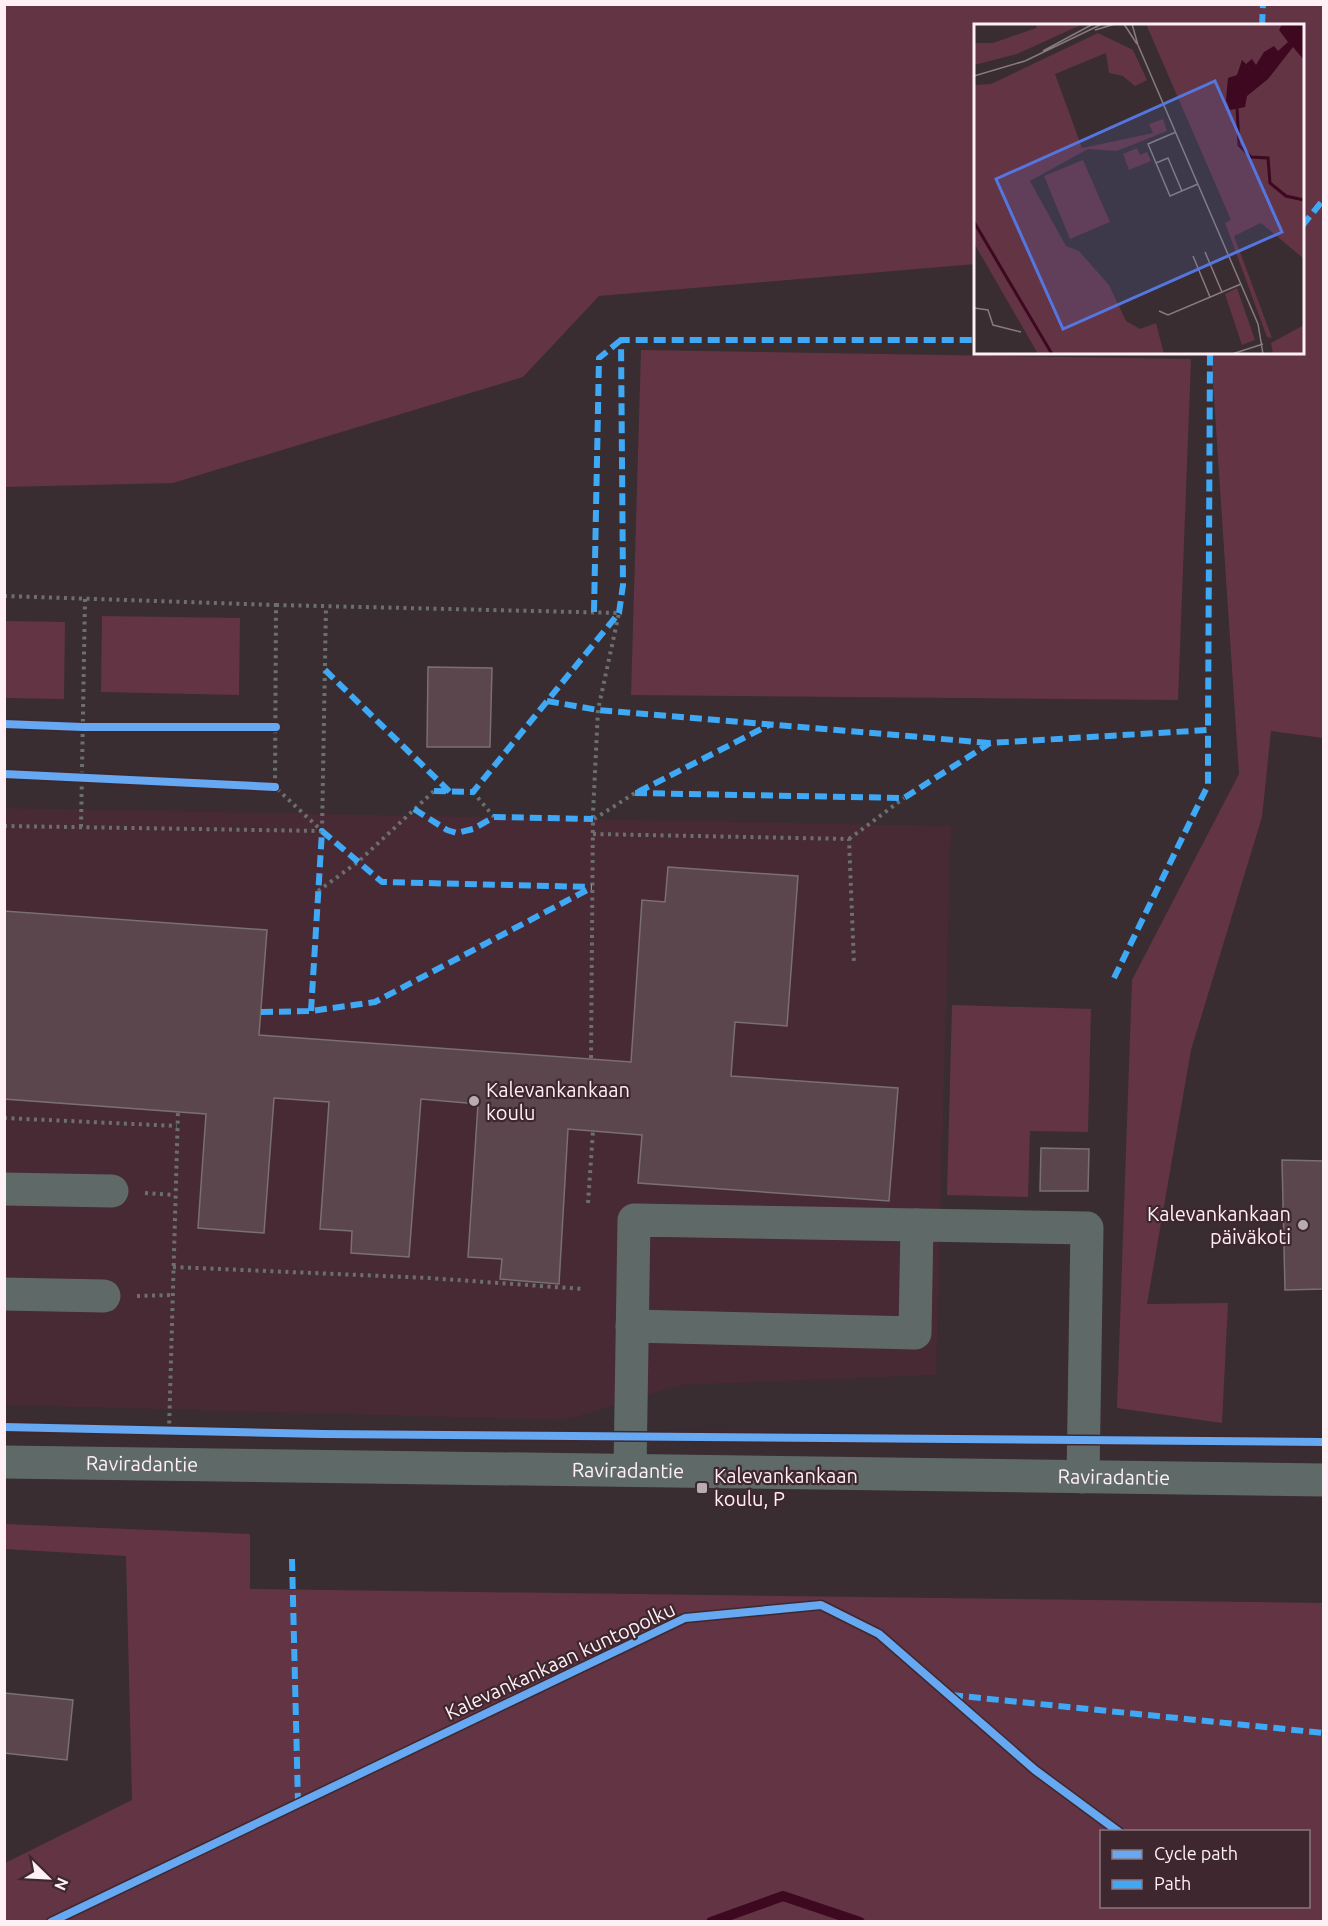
<svg xmlns="http://www.w3.org/2000/svg" width="1328" height="1926" viewBox="0 0 1328 1926" font-family="Ubuntu,sans-serif">
	<style>
		.built { fill: #472a34 }
		.green { fill: #633444; fill-rule: evenodd }
		.lines { fill: none; stroke-linecap: round; stroke-linejoin: round }
		.stream { stroke: #3e0820; stroke-width: 10 }
		.building { fill: #5b464d; stroke: #7a6f72; stroke-width: 1.5 }
		.path { stroke: #6b6f6e; stroke-width: 4; stroke-dasharray: 3 4.5; stroke-linecap: butt }
		.minor { stroke: #5f6a68; stroke-width: 33 }
		.quiet { stroke: #3fa9f5; stroke-width: 6; stroke-dasharray: 12 6; stroke-linecap: butt }
		.cycleway-casing { stroke: #3f272f; stroke-width: 11 }
		.cycleway { stroke: #66a8f1; stroke-width: 8 }
		.poi-dot { fill: #b9acb0; stroke: #3f272f; stroke-width: 2 }
		.labels { text-anchor: middle; stroke-width: 4.5; stroke-linejoin: round; paint-order: stroke }
		.poi-label { font-size: 20px; fill: #fef0f4; stroke: #3f272f; text-anchor: start }
		.street-label { font-size: 20px; fill: #fef0f4; stroke: #3f272f }
		.inset-river { fill: none; stroke: #3e0820; stroke-width: 3 }
		.inset-road { fill: none; stroke: #887b7f; stroke-width: 1.5 }
		.view { fill: #5576df; fill-opacity: 0.15; stroke: #5576df; stroke-width: 3 }
		.inset-edge { fill: none; stroke: #fef0f4; stroke-width: 3 }
	</style>
	<rect width="100%" height="100%" fill="#392d31"/>
	<!-- built -->
	<path class="built" d="M5,808l946,18 -15,549 -255,10 -115,35 -561,-15z"/>
	<!-- green -->
	<path class="green" d="M4,5h1319v733l-52,-7 -9,86 -71,233 -44,254 81,-1 -6,120 -105,-15 15,-428 107,-206 -28,-421 91,-1v-326h-326l-1,238 -376,32 -76,81 -350,106 -168,4z
		M641,350l550,9 -13,341 -547,-5z
		M102,616l138,2 -1,77 -138,-3z
		M5,621l60,1 -1,77 -59,-1z
		M952,1005l139,4 -3,123 -58,-1 -2,66 -81,-2z
		M5,1524l245,10v55l1073,14v318h-1318v-58l127,-63 -6,-244 -121,-7zM1102,1832h206v74h-206z"/>
	<g class="lines">
		<!-- stream -->
		<path class="stream" d="M711,1922l72,-26 77,26"/>
	</g>
	<!-- building -->
	<path class="building" d="M428,667l64,1 -2,79h-63z
		M668,867l130,9 -11,150 -52,-4 -4,54 167,12 -9,113 -251,-18 4,-48 -74,-6 -9,155 -59,-5 2,-20 -34,-2 10,-153 -57,-5 -12,158 -58,-4 1,-22 -32,-2 9,-127 -55,-4 -10,135 -66,-5 8,-114 -202,-15v-188l263,19 -8,105 372,27 11,-162 23,2z
		M1041,1148l48,1 -1,42h-48z
		M1282,1160l42,1v128l-39,1z
		M4,1693l69,7 -6,60 -63,-7z"/>
	<g class="lines">
		<!-- path -->
		<path class="path" d="M4,596l272,9 -1,182 47,44
			M276,605l343,8 -21,97 -5,103 -2,246
			M473,792l21,25
			M594,819l41,-26
			M4,826l318,5
			M81,827l4,-228
			M322,831l4,-225
			M593,834l256,5 5,125
			M849,839l55,-41
			M318,891l40,-29 76,-71
			M4,1118l173,8
			M145,1193l30,2
			M588,1203l5,-72
			M173,1267l256,11 154,11
			M137,1296l36,-1
			M169,1431l9,-320"/>
		<!-- minor -->
		<g class="minor">
			<path d="M4,1189l108,2"/>
			<path d="M4,1294l100,2"/>
			<path d="M632,1326l283,7 2,-108"/>
			<path id="s1" d="M4,1462l1320,18"/>
			<path d="M630,1470l4,-250 453,8 -4,249"/>
		</g>
		<!-- quiet -->
		<path class="quiet" d="M1262,26l1,-22
			M1302,226l22,-27
			M594,612l5,-254 22,-18
			M325,670l125,122
			M547,701l51,9 392,33
			M434,791l39,1 146,-179 4,-28 -2,-245h355
			M638,792l133,-68
			M635,793l269,5 86,-55 218,-13 2,-378
			M414,809l33,21 10,3 16,-4 21,-12 99,2
			M1114,978l94,-193v-55
			M311,1011l11,-180 60,51 210,5
			M261,1012l50,-1 64,-9 214,-113
			M292,1559l6,244
			M951,1695l373,38"/>
		<defs>
			<path id="cycleway" d="M4,724l79,3h193
				M4,774l271,13
				M4,1427l319,7 1001,8
				M51,1922l634,-304 136,-13 58,29 156,136 84,62"/>
		</defs>
		<!-- cycleway casing -->
		<use href="#cycleway" class="cycleway-casing"/>
		<!-- cycleway -->
		<use href="#cycleway" class="cycleway"/>
	</g>
	<!-- markers -->
	<g class="poi-dot">
		<circle cx="474" cy="1101" r="6"/>
		<circle cx="1303" cy="1225" r="6"/>
		<rect x="696" y="1482" width="12" height="12" rx="3"/>
	</g>
	<g class="labels">
		<!-- poi labels -->
		<g class="poi-label">
			<text x="486" y="1097">Kalevankankaan<tspan x="486" dy="23">koulu</tspan></text>
			<text x="1291" y="1221" text-anchor="end">Kalevankankaan<tspan x="1291" dy="23">päiväkoti</tspan></text>
			<text x="714" y="1483">Kalevankankaan<tspan x="714" dy="23">koulu, P</tspan></text>
		</g>
		<!-- street labels -->
		<g class="street-label">
			<text dy="7" stroke="none"><textPath href="#s1" startOffset="138">Raviradantie</textPath></text>
			<text dy="7" stroke="none"><textPath href="#s1" startOffset="624">Raviradantie</textPath></text>
			<text dy="7" stroke="none"><textPath href="#s1" startOffset="1110">Raviradantie</textPath></text>
			<text transform="translate(560 1661) rotate(-25)" y="7">Kalevankankaan kuntopolku</text>
		</g>
	</g>
	<!-- overview -->
	<g transform="translate(974 24)">
		<rect width="330" height="330" fill="#392d31"/>
		<path d="M63,0h46l-66,30 -43,11v-22h19l43,-15zM172,0h158v235l-43,-36 -27,13 38,102 -5,-1 -42,-114 6,-3zM124,9l35,17 14,30 -12,6 -12,-10 -14,-3 -3,-20 -51,21 27,74 71,-15 -4,-9 14,-5 4,12 -50,20 -29,-2 -58,32 36,65 13,5 30,34 17,36 14,8 16,-6 8,31h-126l-64,-111v-158l17,-1zM163,124l3,7 7,-3 4,9 -22,9 -6,-16zM109,136l27,62 -40,17 -26,-63zM263,264l18,52 -13,5 -17,-51zM330,301v29h-31l-2,-11z" fill="#633444"/>
		<path d="M308,0h22v36l-11,-13 -25,32 -21,17 -2,11 -15,3 -4,-10 2,-22 9,-3 5,-15 4,4 6,-5 4,6 8,-13 10,-6 4,5 10,-9 -9,-12z" fill="#3e0820"/>
		<path class="inset-river" d="M263,84l2,37 12,12 17,1 2,25 16,13 18,4M0,198l78,132"/>
		<path class="inset-road" d="M150,0l13,20M158,0l6,21 120,279 5,30M121,6l20,-6M69,27l50,-27M0,52l51,-15 77,-37M202,108l-28,12 22,52 28,-12M182,139l12,-5 14,33M231,228l17,40M219,232l17,41M0,284l14,2 5,15 28,7M185,287l9,4 73,-31M258,330l31,-10"/>
		<path class="view" d="M241,57l67,151 -219,97 -67,-150z"/>
		<rect width="330" height="330" class="inset-edge"/>
	</g>
	<!-- border -->
	<rect width="1328" height="1926" fill="none" stroke="#fef0f4" stroke-width="12"/>
	<!-- legend -->
	<rect x="1100" y="1830" width="210" height="78" fill="#3f272f" stroke="#8b777e" stroke-width="1.5"/>
	<rect x="1112" y="1850" width="30" height="9" fill="#66a8f1" stroke="#8b777e" stroke-width="1.5"/>
	<text x="1154" y="1860" font-size="18" fill="#fef0f4">Cycle path</text>
	<rect x="1112" y="1880" width="30" height="9" fill="#3fa9f5" stroke="#8b777e" stroke-width="1.5"/>
	<text x="1154" y="1890" font-size="18" fill="#fef0f4">Path</text>
	<!-- north arrow -->
	<g transform="translate(48 1878) rotate(114)" stroke="#3f272f" stroke-width="4.5" paint-order="stroke">
	<path d="M0-4.5L10 22L0 15L-10 22Z" fill="#fef0f4"/>
	<text y="-9" font-size="16" font-weight="bold" text-anchor="middle" fill="#fef0f4">N</text>
	</g>
</svg>
